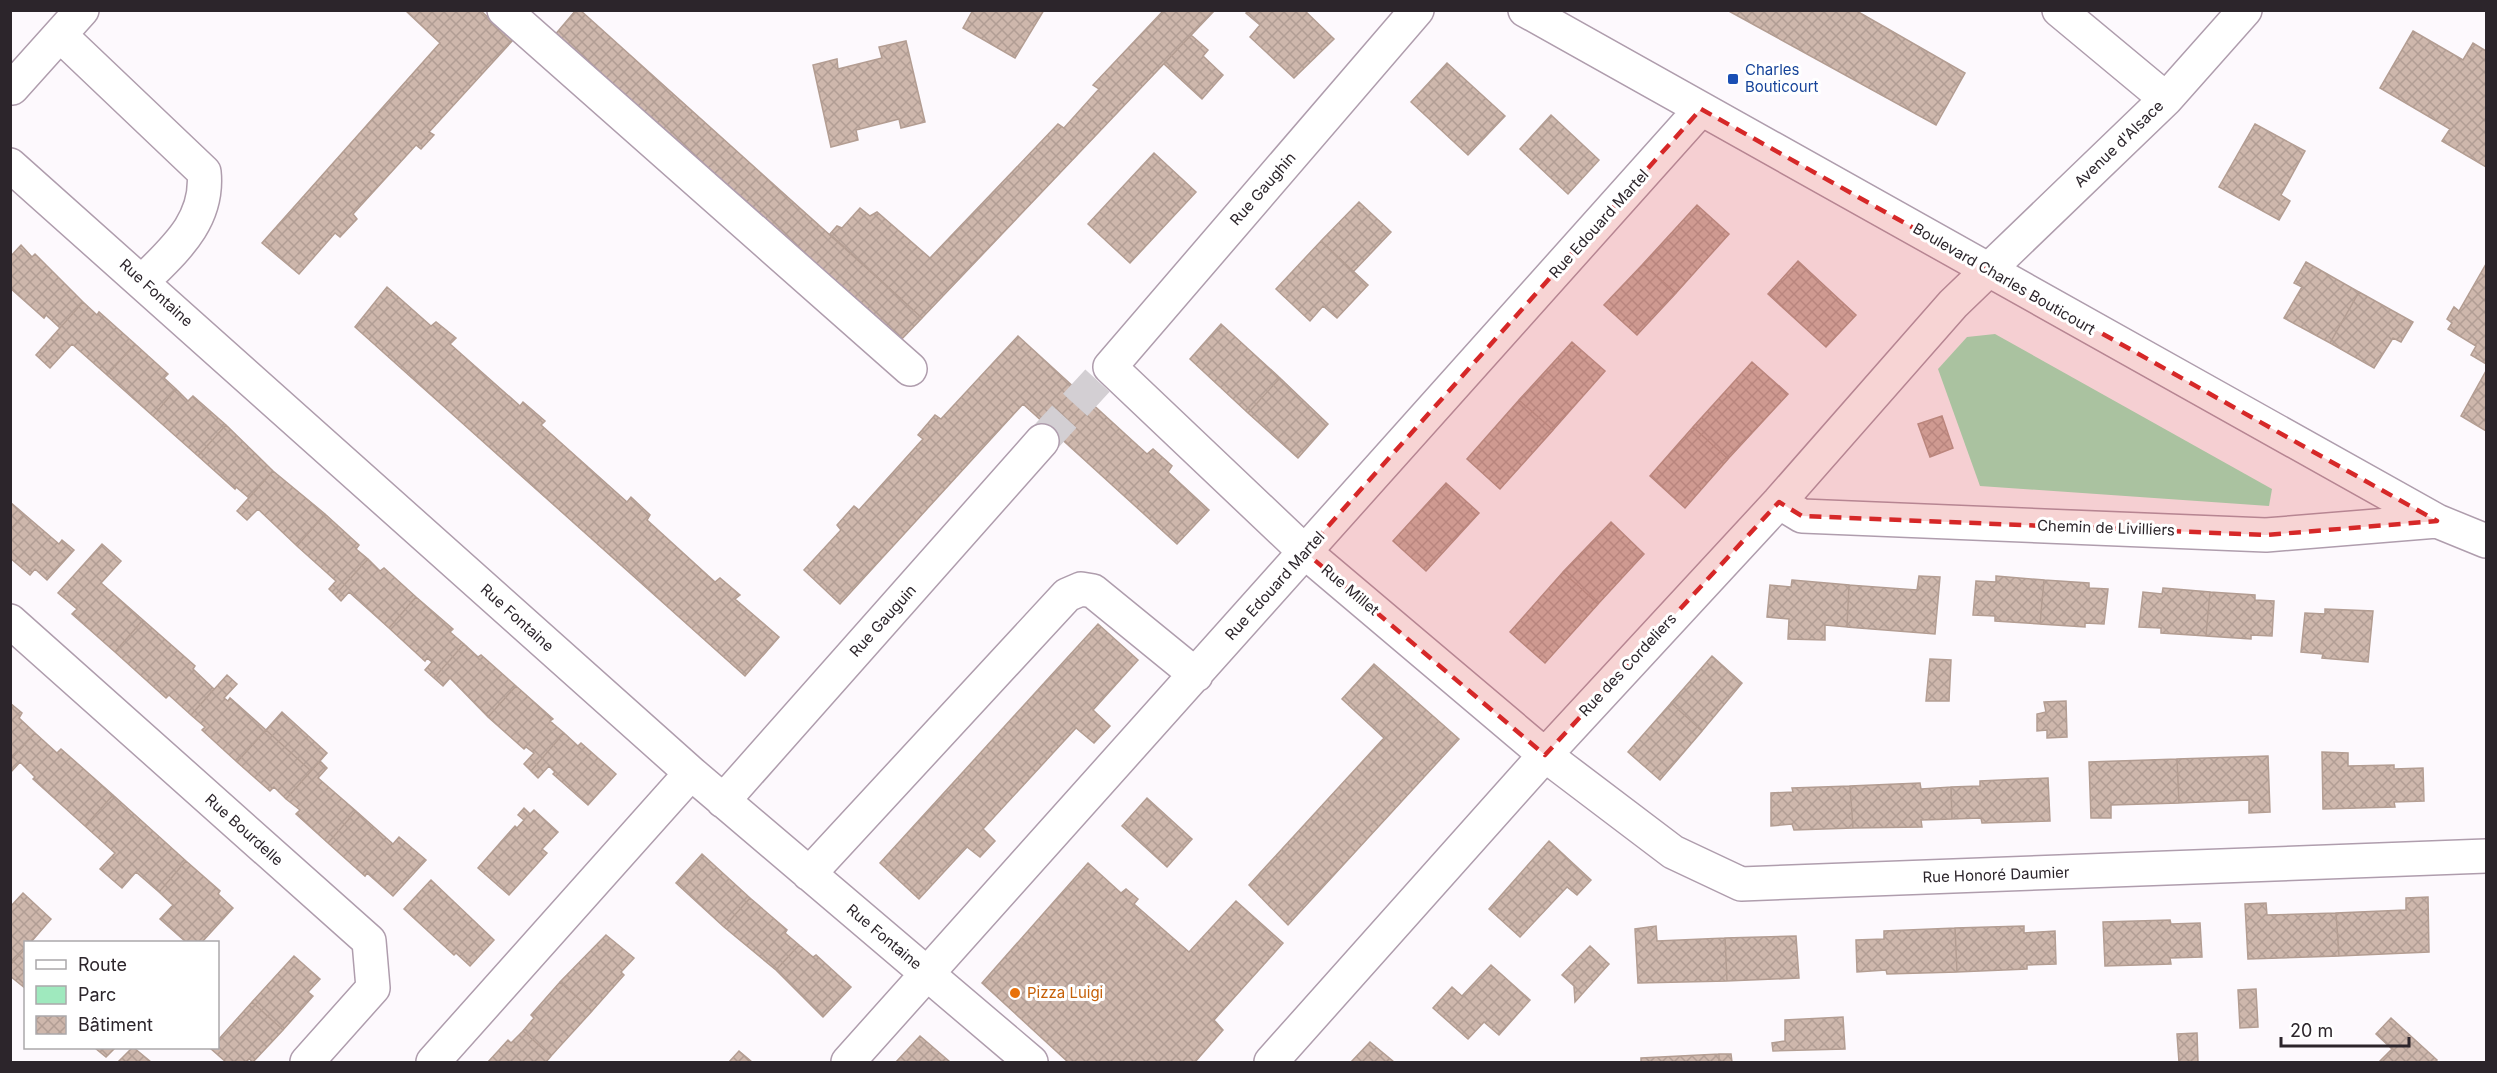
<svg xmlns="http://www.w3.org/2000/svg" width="2497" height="1073" viewBox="0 0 2497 1073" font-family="Inter,sans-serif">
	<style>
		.park { fill: #9fe9be }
		.building { fill: url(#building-cross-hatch); stroke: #b39d92; stroke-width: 1.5 }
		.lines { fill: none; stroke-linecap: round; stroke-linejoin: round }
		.minor-tunnel { stroke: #d3cfd3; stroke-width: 33; stroke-dasharray: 33 16; stroke-linecap: butt }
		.minor-casing { stroke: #af9dad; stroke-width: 36 }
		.minor { stroke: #fff; stroke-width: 33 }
		.marked { fill: #d62828; fill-opacity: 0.2; stroke: #d62828; stroke-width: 4.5; stroke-dasharray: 12 8; stroke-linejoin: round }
		.transit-dot { fill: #1a4fb4; stroke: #fff; stroke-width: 2 }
		.food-dot { fill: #e8710a; stroke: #fff; stroke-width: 2 }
		.labels { text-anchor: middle; stroke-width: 6; stroke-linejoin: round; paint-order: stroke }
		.transit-label { font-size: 15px; fill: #164399; stroke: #fff; text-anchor: start }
		.street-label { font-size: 15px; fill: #2c252b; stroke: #fff }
		.food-label { font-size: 15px; fill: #c56008; stroke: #fff; text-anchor: start }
	</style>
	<defs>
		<pattern id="building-cross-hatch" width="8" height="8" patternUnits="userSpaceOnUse" patternTransform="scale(1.5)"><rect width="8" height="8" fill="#ceb7ac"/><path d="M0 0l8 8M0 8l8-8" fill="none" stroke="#b19d94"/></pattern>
	</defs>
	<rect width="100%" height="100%" fill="#fdf9fd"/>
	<!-- park -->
	<path class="park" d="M1995,334l277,155 -3,17 -289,-20 -42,-117 29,-32z"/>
	<!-- building -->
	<path class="building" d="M405,10h75l33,30 -84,92 5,3 -13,14 -5,-4 -63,69 4,5 -17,18 -5,-4 -36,41 -37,-31 178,-200z
		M576,10h4l342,308 -25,26 -343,-308z
		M973,10h71l-29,48 -52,-30z
		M1164,10h51l-293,308 -92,-84 7,-8 5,2 18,-20 10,8 7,-4 53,46 128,-134 6,4 35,-39 -6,-4z
		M1248,10h56l30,29 -40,39 -44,-41 10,-12 -14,-12z
		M1727,10h128l110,63 -29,52z
		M2413,31l50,29 10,-17 13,8v116l-44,-26 8,-12 -70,-41z
		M1191,35l17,15 -5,6 20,19 -21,24 -38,-35z
		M906,41l19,81 -24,6 -2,-9 -43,11 2,10 -27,7 -18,-82 24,-6 1,10 44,-11 -3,-11z
		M1447,63l58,53 -37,39 -57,-53z
		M1551,115l48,45 -31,34 -48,-45z
		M2255,124l50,27 -24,44 9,6 -11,19 -60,-33z
		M1154,153l42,39 -66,71 -42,-39z
		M1359,202l32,30 -38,40 -32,-31z
		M1697,205l32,29 -53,59 -33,-29z
		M1321,241l47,44 -31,33 -14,-12 -13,15 -34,-32z
		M21,245l11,12 3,-3 48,48 -23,26 -14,-13 -2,3 -34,-30v-31z
		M1798,261l58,54 -30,32 -58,-53z
		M2306,262l53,30 -29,51 -46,-25 18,-31 -8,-4z
		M1643,264l33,29 -39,42 -33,-30z
		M2486,264v100l-15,-9 5,-9 -28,-17 4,-6 -5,-4 7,-12 5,4z
		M387,287l44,39 5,-4 20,16 -6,6 70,62 3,-4 22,19 -4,4 86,77 4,-5 19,18 -3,5 68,62 5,-4 20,17 -5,4 44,38 -34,39 -390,-349z
		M2359,292l54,30 -12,20 -8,-4 -19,30 -44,-25z
		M83,302l14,13 2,-3 36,32 -28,31 -35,-31 -22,24 -14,-13z
		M1221,324l59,54 -32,35 -58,-54z
		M1018,336l129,118 6,-5 19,17 -4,6 41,38 -32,34 -154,-140 -183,200 -36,-34 37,-40 -4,-5 17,-19 5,4 64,-71 -5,-4 17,-20 6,4z
		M1572,342l33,29 -52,59 -34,-30z
		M135,344l33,30 -4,4 12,11 -23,27 -46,-41z
		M1752,362l36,32 -60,65 -35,-32z
		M2486,371v60l-25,-15z
		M1280,378l48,46 -30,34 -50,-45z
		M176,389l12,12 5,-5 33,29 -28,31 -45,-40z
		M1519,400l34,30 -53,59 -33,-30z
		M1942,416l11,32 -23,9 -12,-33z
		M226,425l47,46 -24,27 -13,-11 -1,2 -37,-33z
		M1693,427l35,32 -43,49 -35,-32z
		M273,471l52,43 -28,32 -39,-37 -11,11 -10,-9z
		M1446,483l33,30 -53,58 -33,-30z
		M10,502l14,12 -14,16z
		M24,514l35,30 3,-4 12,10 -27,30 -12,-11 -5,6 -20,-17v-28z
		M325,514l34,31 -3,4 12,10 -33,36 -6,-6 7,-8 -39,-35z
		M1611,522l33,32 -46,50 -35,-32z
		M102,544l19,17 -20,22 42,37 -28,32 -43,-38 5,-5 -19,-16z
		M368,559l12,12 4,-3 32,29 -27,31 -40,-36 -8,9 -6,-6z
		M1563,572l35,32 -53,59 -35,-31z
		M1919,576l21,1 -5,57 -88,-7 2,-42 68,5z
		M1996,576l48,4 -4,44 -45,-3v-5l-22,-1 3,-34 20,1z
		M1792,580l57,5 -2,42 -22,-2v15l-37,-1 1,-20 -22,-2 3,-32 21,2z
		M2044,580l45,3v5l19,1 -4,35 -19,-1v4l-45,-3z
		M2163,588l47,4 -4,44 -45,-3v-5l-22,-1 4,-35 19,2z
		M2210,592l45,3v5l19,1 -2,35 -21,-1v4l-45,-3z
		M416,597l37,32 -3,3 14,12 -30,34 -9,-8 7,-8 -5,-4 -2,3 -36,-33z
		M2325,609l48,2 -5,51 -46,-4 1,-4 -22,-2 4,-39 20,1z
		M143,620l52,46 -2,3 21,20 -23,26 -22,-20 -3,3 -51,-46z
		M1098,624l40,36 -45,50 17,16 -16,17 -18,-15 -93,101 12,12 -15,16 -13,-10 -48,52 -39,-36z
		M464,644l14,13 3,-2 35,31 -28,31 -38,-39 -7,8 -9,-8z
		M1712,656l30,27 -40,48 -31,-28z
		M1930,659l21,1 -2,41h-23z
		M1374,664l85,75 -171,186 -39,-40 135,-147 -42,-39z
		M227,675l10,9 -13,14 4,3 2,-3 36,32 -29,32 -35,-32 3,-3 -14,-12z
		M516,686l37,33 -3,2 14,12 -33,38 -7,-7 10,-11 -8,-6 -2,2 -36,-32z
		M2066,701l1,36 -20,1v-8l-10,1v-17l9,-2 -2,-10z
		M10,703l12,10 -3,5 16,15 -22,24 -3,-3z
		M1671,703l31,28 -42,49 -32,-28z
		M282,712l45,41 -16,18 -45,-41z
		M266,730l45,41 -25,28 -12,-12 -4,4 -33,-29z
		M35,733l22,20 4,-4 52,46 -28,31 -52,-47 2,-2 -15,-15 -10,11v-13z
		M564,733l14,13 3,-3 35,31 -28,31 -35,-31 2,-2 -6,-6 -11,12 -7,-7z
		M2322,752l26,1v13l46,-1v4l29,-1 1,33 -30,1 1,5 -72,2z
		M2268,756l2,56 -21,1v-13l-70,3 -2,-44z
		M2177,759l2,44 -68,2v13h-20l-2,-56z
		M320,761l7,7 -9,10 38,33 -28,32 -32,-29 4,-4 -14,-11z
		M2048,778l2,43 -68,2 -1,-5 -29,1 -1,-32 29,-1v-5z
		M1920,783l1,6 30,-2 1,32 -31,1 1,7 -69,1 -3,-42z
		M1850,786l3,42 -59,2 -2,-6 -21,2v-33l22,-1 -1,-4z
		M113,795l73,66 -27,31 -23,-20 -14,16 -22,-19 15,-16 -30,-27z
		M1147,798l45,41 -25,28 -45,-41z
		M524,808l6,6 4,-4 24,22 -16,17 5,4 -38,42 -31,-27 37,-42 2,2 7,-8 -6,-5z
		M356,811l37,33 6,-7 27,23 -33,36 -26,-23 -2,3 -37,-33z
		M1549,841l42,39 -14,15 -10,-8 -47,50 -31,-28z
		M702,854l48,44 -26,29 -48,-44z
		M186,861l34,30 -2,3 15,14 -31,34h-16l-26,-23 13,-14 -14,-13z
		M1088,863l33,30 5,-4 12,10 -4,5 55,48 47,-51 47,42 -69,77 9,10 -28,32h-127l-86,-79z
		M431,880l63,60 -24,26 -14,-13 -2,2 -50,-46z
		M23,893l28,26 -20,23h-5v6l-16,17v-58z
		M2428,897l1,55 -90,4 -3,-43 70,-3v-12z
		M750,898l37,32 -2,3 14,12 -23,25 -52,-43z
		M2266,903l1,12 69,-2 3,43 -91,3 -3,-55z
		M2170,920l1,4 29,-1 2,34 -32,1 1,6 -66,2 -2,-44z
		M1656,926l1,15 68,-3 2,43 -89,2 -3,-54z
		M2024,926v7l31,-2 1,33 -29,1v4l-70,3 -2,-44z
		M1955,928l2,44 -70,2 -1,-4 -29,2 -1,-32 28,-1v-8z
		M606,935l28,23 -13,14 3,3 -32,36 -32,-29z
		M1796,936l3,42 -72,3 -2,-43z
		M799,945l14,12 3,-2 35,32 -28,30 -47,-47z
		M1590,946l19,18 -34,38 -1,-16 -12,-11z
		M26,948v41l-16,-13v-11z
		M294,956l26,23 -12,13 5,4 -30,34 -31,-28z
		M1491,965l39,35 -31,35 -15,-13 -16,17 -35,-31 19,-21 10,9z
		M560,982l32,29 -41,45 -28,-25 11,-13 -3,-3z
		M2256,989l2,38 -18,1 -2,-38z
		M252,1002l31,28 -30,32 -4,-3 -3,3h-20l-16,-14h8v-8z
		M1843,1017l2,32 -72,2 -1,-8 13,-2v-21z
		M2391,1018l46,42 -2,2h-56l13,-13 -16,-15z
		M523,1031l28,25 -5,6h-58l20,-22 3,3z
		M2197,1033l1,29h-19l-2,-28z
		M920,1036l30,26h-54z
		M1370,1042l24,20h-43z
		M95,1048h20l-9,9z
		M132,1048h2l17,14h-33z
		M739,1051l13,11h-23z
		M1719,1054h12l1,8h-13z
		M1719,1054v8h-78v-4z"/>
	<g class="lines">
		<!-- minor-tunnel -->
		<path class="minor-tunnel" d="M1042,441l68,-74"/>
		<defs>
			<path id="minor" d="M504,10l406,359
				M1417,10l-307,357 195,185 240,203 128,97 68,32 745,-28
				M1525,10l912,511 49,20
				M2059,10l107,89
				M60,35l144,137c5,49 -30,78 -61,109
				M12,88l70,-78
				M10,165l681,608 340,289
				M1779,502l23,14 464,19 171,-14
				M10,621l359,320 4,47 -66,74
				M723,801l319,-360
				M809,874l258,-279 14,-6 12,2 103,84
				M433,1062l258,-289
				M848,1062l853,-953
				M1271,1062l274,-307 234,-253 174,-198 213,-205 79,-89"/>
		</defs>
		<!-- minor casing -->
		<use href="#minor" class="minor-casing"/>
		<!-- minor -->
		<use href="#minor" class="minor"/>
	</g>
	<!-- marked area -->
	<path class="marked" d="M1701,109l736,412 -171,14 -464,-19 -23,-14 -234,253 -240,-203z"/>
	<!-- markers -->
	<rect class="transit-dot" x="1727" y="73" width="12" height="12" rx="3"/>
	<circle class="food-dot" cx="1015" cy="993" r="6"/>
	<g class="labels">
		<!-- transit labels -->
		<g class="transit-label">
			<text x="1745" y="75">Charles<tspan x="1745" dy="17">Bouticourt</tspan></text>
		</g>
		<!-- street labels -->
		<g class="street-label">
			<text transform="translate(2119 144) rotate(-44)" y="5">Avenue d'Alsace</text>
			<text transform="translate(1263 189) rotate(-49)" y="5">Rue Gaughin</text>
			<text transform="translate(1599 224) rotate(-48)" y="5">Rue Edouard Martel</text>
			<text transform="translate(2004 279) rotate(30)" y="5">Boulevard Charles Bouticourt</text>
			<text transform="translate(156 293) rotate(42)" y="5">Rue Fontaine</text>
			<text transform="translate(2106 528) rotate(2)" y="5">Chemin de Livilliers</text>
			<text transform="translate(1275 586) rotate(-48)" y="5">Rue Edouard Martel</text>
			<text transform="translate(1350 590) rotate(40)" y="5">Rue Millet</text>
			<text transform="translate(517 618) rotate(42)" y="5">Rue Fontaine</text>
			<text transform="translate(883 621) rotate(-48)" y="5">Rue Gauguin</text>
			<text transform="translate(1628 665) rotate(-47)" y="5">Rue des Cordeliers</text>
			<text transform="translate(244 830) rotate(42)" y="5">Rue Bourdelle</text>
			<text transform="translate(1996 875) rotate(-2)" y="5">Rue Honoré Daumier</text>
			<text transform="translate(884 937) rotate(40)" y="5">Rue Fontaine</text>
		</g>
		<!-- food labels -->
		<g class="food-label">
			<text x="1027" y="998">Pizza Luigi</text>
		</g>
	</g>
	<!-- border -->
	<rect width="2497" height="1073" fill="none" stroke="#2c252b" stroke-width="24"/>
	<!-- legend -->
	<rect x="24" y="941" width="195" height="108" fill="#ffffff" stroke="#aba8aa" stroke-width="1.5"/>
	<rect x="36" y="960" width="30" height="9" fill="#ffffff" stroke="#aba8aa" stroke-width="1.5"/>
	<text x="78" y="971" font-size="18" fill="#2c252b">Route</text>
	<rect x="36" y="986" width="30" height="18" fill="#9fe9be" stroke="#aba8aa" stroke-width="1.5"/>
	<text x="78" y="1001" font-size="18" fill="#2c252b">Parc</text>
	<rect x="36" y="1016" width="30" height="18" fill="url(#building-cross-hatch)" stroke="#aba8aa" stroke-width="1.5"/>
	<text x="78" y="1031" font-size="18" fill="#2c252b">Bâtiment</text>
	<!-- scale -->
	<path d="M2281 1037v9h128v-9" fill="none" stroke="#2c252b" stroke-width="3"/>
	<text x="2290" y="1037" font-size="18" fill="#2c252b" stroke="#ffffff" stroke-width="4.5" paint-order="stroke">20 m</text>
</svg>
